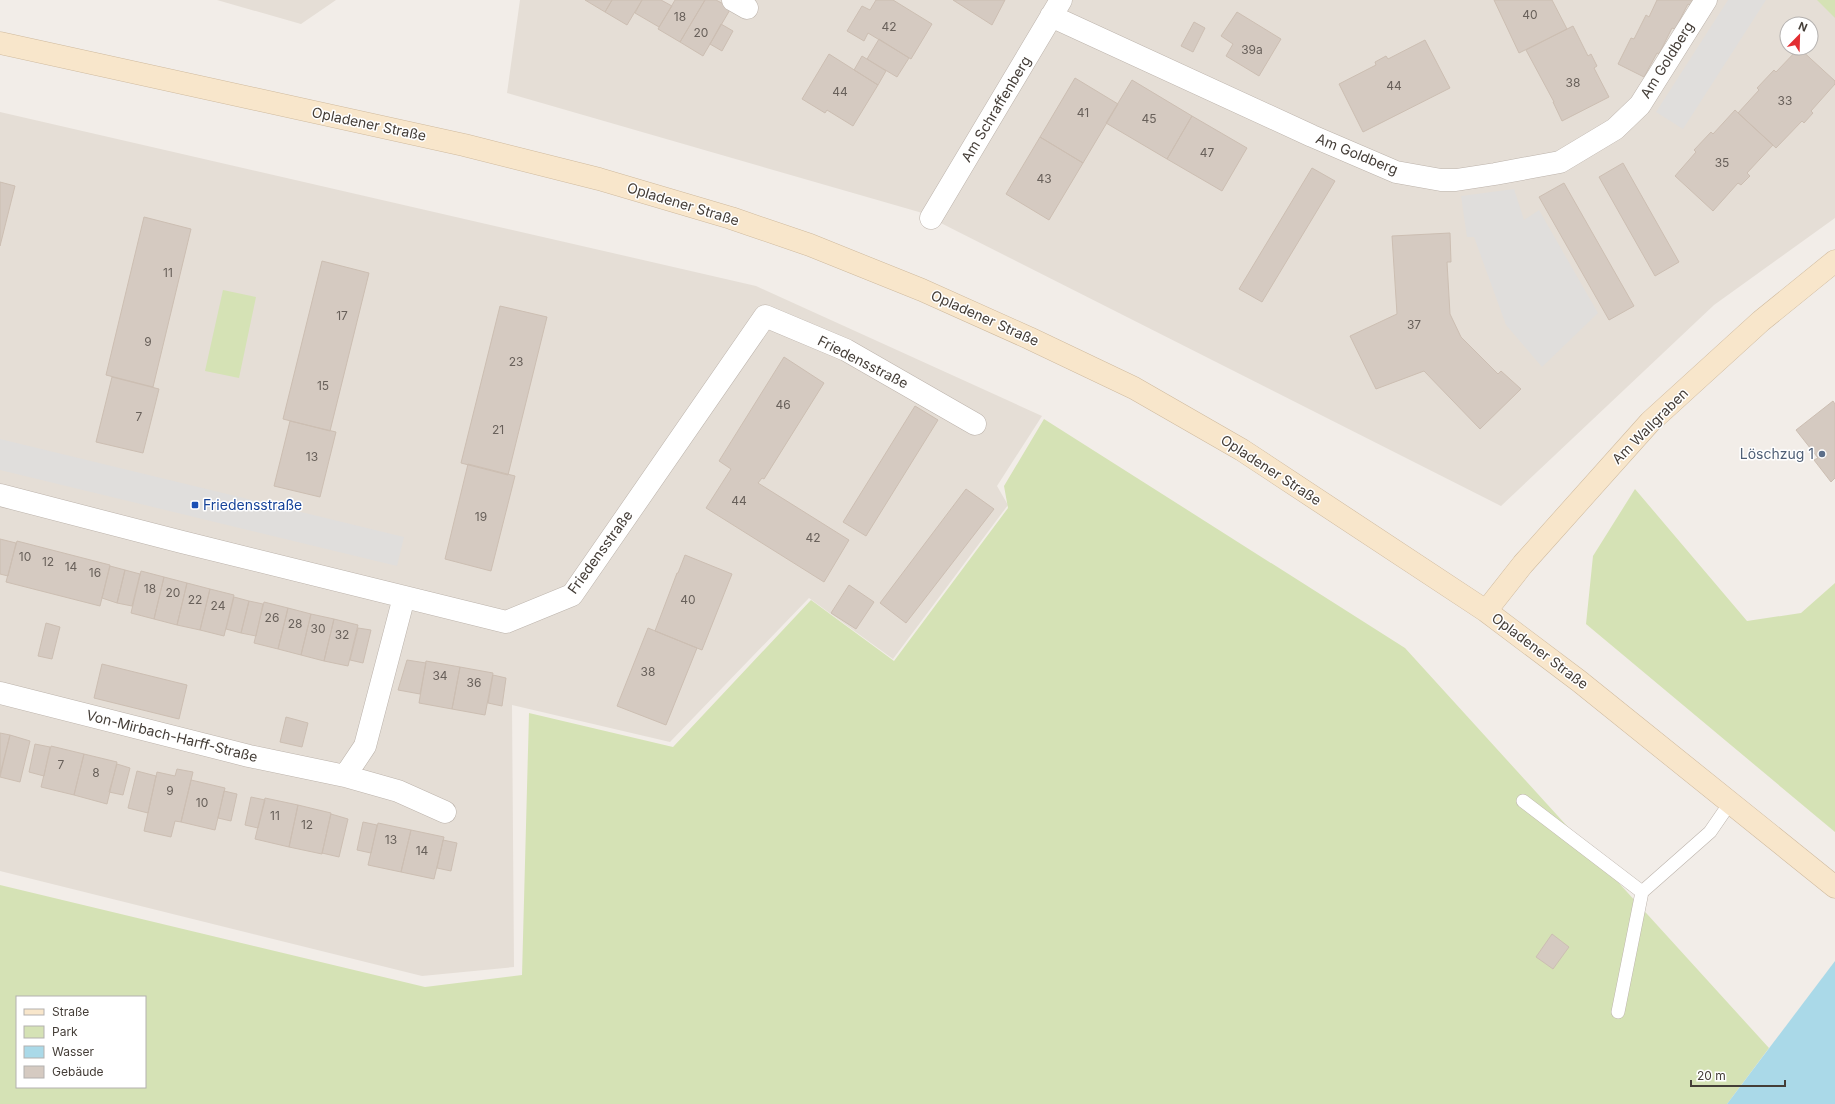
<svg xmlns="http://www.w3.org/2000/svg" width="1835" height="1104" viewBox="0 0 1835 1104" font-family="Inter,sans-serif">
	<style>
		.residential { fill: #e5ded6; fill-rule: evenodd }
		.green { fill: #d5e2b5; fill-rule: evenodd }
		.parking { fill: #e0dedc }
		.water { fill: #aad9e8 }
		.building { fill: #d5cac1; stroke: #ccbeb2 }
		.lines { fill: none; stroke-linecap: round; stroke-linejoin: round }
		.lane-casing { stroke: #bcb3ab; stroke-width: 14 }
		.street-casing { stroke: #bcb3ab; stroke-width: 23 }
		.secondary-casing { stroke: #cfba9e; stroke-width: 23 }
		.lane { stroke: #fff; stroke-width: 13 }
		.street { stroke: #fff; stroke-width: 22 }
		.secondary { stroke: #f8e6cb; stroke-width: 22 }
		.service-dot { fill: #5c6f8a; stroke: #fff; stroke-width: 1.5 }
		.transit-dot { fill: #1a4fb4; stroke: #fff; stroke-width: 1.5 }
		.labels { text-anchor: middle; stroke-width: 3; stroke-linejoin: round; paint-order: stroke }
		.number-label { font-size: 12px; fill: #68605a }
		.street-label { font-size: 14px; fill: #443d37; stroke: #fff }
		.service-label { font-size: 14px; fill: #4e5e75; stroke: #fff; text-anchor: end }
		.transit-label { font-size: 14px; fill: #164399; stroke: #fff; text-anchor: start }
	</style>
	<rect width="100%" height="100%" fill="#f2ede8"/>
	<!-- residential -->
	<path class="residential" d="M217,0h119l-35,24z
		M520,0h1315v218l-121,87 -213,201 -582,-294 -412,-119zM1787,24h24v24h-24z
		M0,112l756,174 286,130 -45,70 11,19 -115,154 -84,-61 -139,144 -158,-37 2,262 -92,9 -422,-105z"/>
	<!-- green -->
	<path class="green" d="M1817,0h18v18z
		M223,290l33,7 -17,81 -34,-7z
		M1044,419l361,229 364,400 -42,56h-1727v-219l425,102 97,-12 7,-262 144,34 138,-147 83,61 114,-153 -4,-22zM17,997h128v90h-128z
		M1635,489l112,132 54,-8 34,-30v249l-249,-208 7,-68z"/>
	<!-- parking -->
	<path class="parking" d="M1728,0h38l-83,129 -27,-17z
		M1514,189l10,31 15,-10 59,103 -56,54 -36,-42 -32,-88h-7l-6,-41z
		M0,439l404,98 -7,29 -397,-96z"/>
	<!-- water -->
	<path class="water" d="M1835,961v143h-108z"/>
	<!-- building -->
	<path class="building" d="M585,0h27l-7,12z
		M612,0h30l-15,25 -22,-13z
		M642,0h19l11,6 -13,21 -24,-14z
		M675,0h30l-25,42 -22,-13z
		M705,0h11l15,8 -28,48 -23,-14z
		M876,0h17l39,24 -21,35 -43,-26 -4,8 -17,-10 15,-25 8,4z
		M953,0h52l-13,25z
		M1494,0h58l15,29 -48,24z
		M1657,0h36l-3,5 -2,-1 -13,25 -3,-1 -13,26 -2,-1 -13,24 -26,-13 13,-26 3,1 12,-24 3,2z
		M1237,12l44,27 -22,37 -33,-20 7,-12 -12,-8z
		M1194,22l11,6 -12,24 -12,-6z
		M721,24l12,7 -11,20 -12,-7z
		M1573,26l15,30 3,-2 6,12 -3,2 15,29 -47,24 -9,-19h1l-28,-52z
		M879,39l30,19 -12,19 -30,-18z
		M1425,40l25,48 -87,44 -24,-48 37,-19 -1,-3 11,-6 2,3z
		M1799,48l36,33v3l-24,27 2,2 -9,10 -2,-2 -26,27 -38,-35 21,-23 -2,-2 17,-18 2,2z
		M829,54l49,31 -25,41 -26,-16 -2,3 -23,-14z
		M862,56l24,15 -8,14 -24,-15z
		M1075,78l43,26 -35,59 -43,-26z
		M1132,80l60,36 -25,43 -61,-36z
		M1735,110l38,35 -26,28 3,3 -9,9 -3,-2 -25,28 -38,-35 21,-24 -2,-2 17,-18 2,2z
		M1192,116l55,32 -25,43 -55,-32z
		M1040,137l43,26 -34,57 -43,-26z
		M1623,163l56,99 -24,14 -56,-99z
		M1312,168l23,13 -73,121 -23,-13z
		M0,182l15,4 -15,60z
		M1564,183l70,123 -25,14 -70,-123z
		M144,217l47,12 -38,158 -47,-12z
		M1450,233l1,29h-4l3,52 11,23 37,37 3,-3 20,18 -41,40 -56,-58 -48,18 -26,-53 47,-22 -5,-78z
		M322,261l47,12 -39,158 -47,-12z
		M500,306l47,11 -39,158 -47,-12z
		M784,357l40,26 -60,96 -2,-1 -4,5 91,57 -25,42 -118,-74 25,-39 -12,-8z
		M112,377l47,12 -16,64 -47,-11z
		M1833,401l2,3v74l-4,4 -17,-22 4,-2 -22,-28z
		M915,406l23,14 -72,116 -23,-14z
		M290,421l46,11 -16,65 -46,-11z
		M468,464l47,12 -24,95 -46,-12z
		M966,489l28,20 -88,114 -26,-20z
		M0,539l16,4 -8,33 -8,-2z
		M17,541l93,24 -10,41 -94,-24z
		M685,555l47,19 -30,76 -47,-19 22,-58h1z
		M110,566l15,4 -8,33 -15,-5z
		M125,570l15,4 -8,32 -15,-3z
		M141,571l23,6 -10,42 -23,-6z
		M164,577l23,6 -10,42 -23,-6z
		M187,583l23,6 -10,41 -23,-5z
		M849,585l25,17 -18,27 -25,-16z
		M210,589l24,6 -10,41 -24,-6z
		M234,597l15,4 -8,32 -15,-4z
		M249,601l14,3 -7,32 -15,-3z
		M264,602l24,6 -10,41 -24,-6z
		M288,608l23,6 -10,41 -23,-6z
		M311,614l23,5 -10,42 -23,-6z
		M334,619l24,6 -10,41 -24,-5z
		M46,623l14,4 -8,32 -14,-3z
		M358,628l13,2 -8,33 -13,-3z
		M648,628l49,20 -31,77 -49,-19z
		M407,660l19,3 -6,31 -22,-4z
		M426,661l34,6 -8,42 -33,-6z
		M102,664l85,21 -8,34 -85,-21z
		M460,667l33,6 -8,42 -33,-6z
		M493,675l13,3 -4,28 -14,-3z
		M286,717l22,6 -6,24 -22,-5z
		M0,733l10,2 -10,39z
		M10,735l20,6 -10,41 -20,-5z
		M35,744l15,3 -6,29 -15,-4z
		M51,746l33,8 -10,41 -33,-8z
		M84,754l33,8 -10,42 -33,-9z
		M117,764l13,4 -7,27 -14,-3z
		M177,769l16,3 -12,50 -6,-1 -4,16 -27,-6 13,-59 18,4z
		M137,771l19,5 -8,37 -20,-5z
		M191,780l34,8 -10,42 -34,-8z
		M224,791l13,3 -6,27 -13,-3z
		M251,797l14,3 -7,28 -13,-3z
		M265,798l33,7 -9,42 -34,-8z
		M298,805l33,8 -9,41 -33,-7z
		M331,814l17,5 -9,38 -17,-4z
		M363,822l14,3 -6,28 -14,-3z
		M378,823l33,7 -10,42 -33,-7z
		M411,830l33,7 -10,42 -33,-7z
		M443,840l14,3 -6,28 -14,-3z
		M1552,934l17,13 -16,22 -17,-12z"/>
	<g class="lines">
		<defs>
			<path id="lane" d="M1523,801l119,91
				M1618,1012l24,-120 68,-60 20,-29"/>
			<path id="street" d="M733,0l14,8
				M1051,16l261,120 84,36 45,8h15l39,-6 65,-12 55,-33 25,-24 66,-105
				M931,218l130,-218
				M0,495l182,47 324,80 66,-27 193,-279 81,34 129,74
				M0,693l249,63 96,20 20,-30 39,-149
				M345,776l53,15 47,21"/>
			<path id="secondary" d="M0,43l464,102 135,34 132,39 79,27 112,45 107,48 105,50 108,62 244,161 93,70 256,206
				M1486,611l37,-47 127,-142 111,-101 74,-60"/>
		</defs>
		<!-- lane casing -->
		<use href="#lane" class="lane-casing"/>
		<!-- street casing -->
		<use href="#street" class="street-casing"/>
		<!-- secondary casing -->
		<use href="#secondary" class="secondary-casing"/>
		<!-- lane -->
		<use href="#lane" class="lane"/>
		<!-- street -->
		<use href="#street" class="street"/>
		<!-- secondary -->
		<use href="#secondary" class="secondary"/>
	</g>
	<!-- markers -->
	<circle class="service-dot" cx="1822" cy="454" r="4"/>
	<rect class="transit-dot" x="191" y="501" width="8" height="8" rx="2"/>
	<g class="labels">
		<!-- number labels -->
		<g class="number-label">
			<text x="1530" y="19">40</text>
			<text x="680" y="21">18</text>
			<text x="889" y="31">42</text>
			<text x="701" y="37">20</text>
			<text x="1252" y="54">39a</text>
			<text x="1573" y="87">38</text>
			<text x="1394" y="90">44</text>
			<text x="840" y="96">44</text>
			<text x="1785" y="105">33</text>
			<text x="1083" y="117">41</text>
			<text x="1149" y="123">45</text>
			<text x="1207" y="157">47</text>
			<text x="1722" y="167">35</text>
			<text x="1044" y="183">43</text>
			<text x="168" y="277">11</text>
			<text x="342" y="320">17</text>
			<text x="1414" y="329">37</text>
			<text x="148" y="346">9</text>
			<text x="516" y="366">23</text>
			<text x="323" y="390">15</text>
			<text x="783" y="409">46</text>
			<text x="139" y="421">7</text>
			<text x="498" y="434">21</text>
			<text x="312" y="461">13</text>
			<text x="739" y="505">44</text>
			<text x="481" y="521">19</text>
			<text x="813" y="542">42</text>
			<text x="25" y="561">10</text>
			<text x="48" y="566">12</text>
			<text x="71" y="571">14</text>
			<text x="95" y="577">16</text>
			<text x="150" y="593">18</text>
			<text x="173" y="597">20</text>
			<text x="195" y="604">22</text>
			<text x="688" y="604">40</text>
			<text x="218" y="610">24</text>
			<text x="272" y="622">26</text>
			<text x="295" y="628">28</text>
			<text x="318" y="633">30</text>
			<text x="342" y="639">32</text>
			<text x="648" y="676">38</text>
			<text x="440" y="680">34</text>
			<text x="474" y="687">36</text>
			<text x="61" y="769">7</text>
			<text x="96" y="777">8</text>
			<text x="170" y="795">9</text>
			<text x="202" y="807">10</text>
			<text x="275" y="820">11</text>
			<text x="307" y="829">12</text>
			<text x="391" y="844">13</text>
			<text x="422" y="855">14</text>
		</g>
		<!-- street labels -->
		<g class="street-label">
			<text transform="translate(1667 60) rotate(-58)" y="5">Am Goldberg</text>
			<text transform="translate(996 109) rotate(-59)" y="5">Am Schraffenberg</text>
			<text transform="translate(369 124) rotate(12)" y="5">Opladener Straße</text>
			<text transform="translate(1357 154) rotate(22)" y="5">Am Goldberg</text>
			<text transform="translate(683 204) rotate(17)" y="5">Opladener Straße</text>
			<text transform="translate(985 318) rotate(24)" y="5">Opladener Straße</text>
			<text transform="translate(863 362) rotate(27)" y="5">Friedensstraße</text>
			<text transform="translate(1650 426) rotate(-45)" y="5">Am Wallgraben</text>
			<text transform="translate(1271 470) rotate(33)" y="5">Opladener Straße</text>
			<text transform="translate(600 552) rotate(-54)" y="5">Friedensstraße</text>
			<text transform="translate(1540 651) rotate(37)" y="5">Opladener Straße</text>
			<text transform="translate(172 736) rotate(14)" y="5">Von-Mirbach-Harff-Straße</text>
		</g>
		<!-- service labels -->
		<g class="service-label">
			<text x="1814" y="459">Löschzug 1</text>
		</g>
		<!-- transit labels -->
		<g class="transit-label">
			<text x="203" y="510">Friedensstraße</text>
		</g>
	</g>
	<!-- legend -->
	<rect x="16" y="996" width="130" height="92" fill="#ffffff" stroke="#b4b1af"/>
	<rect x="24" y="1009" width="20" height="6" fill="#f8e6cb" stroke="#b4b1af"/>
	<text x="52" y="1016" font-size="12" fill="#443d37">Straße</text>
	<rect x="24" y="1026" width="20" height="12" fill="#d5e2b5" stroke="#b4b1af"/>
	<text x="52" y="1036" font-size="12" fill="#443d37">Park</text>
	<rect x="24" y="1046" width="20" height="12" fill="#aad9e8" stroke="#b4b1af"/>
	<text x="52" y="1056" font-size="12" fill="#443d37">Wasser</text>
	<rect x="24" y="1066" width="20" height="12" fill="#d5cac1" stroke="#b4b1af"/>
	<text x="52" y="1076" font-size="12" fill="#443d37">Gebäude</text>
	<!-- north arrow -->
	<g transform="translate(1799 36) rotate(23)"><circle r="19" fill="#ffffff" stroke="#b4b1af"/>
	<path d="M0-3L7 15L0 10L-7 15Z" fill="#e22e32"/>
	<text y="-6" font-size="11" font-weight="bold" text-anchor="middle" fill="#443d37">N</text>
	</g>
	<!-- scale -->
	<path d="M1691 1080v6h94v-6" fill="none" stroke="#443d37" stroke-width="2"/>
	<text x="1697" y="1080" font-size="12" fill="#443d37" stroke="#ffffff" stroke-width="3" paint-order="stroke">20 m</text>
</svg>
